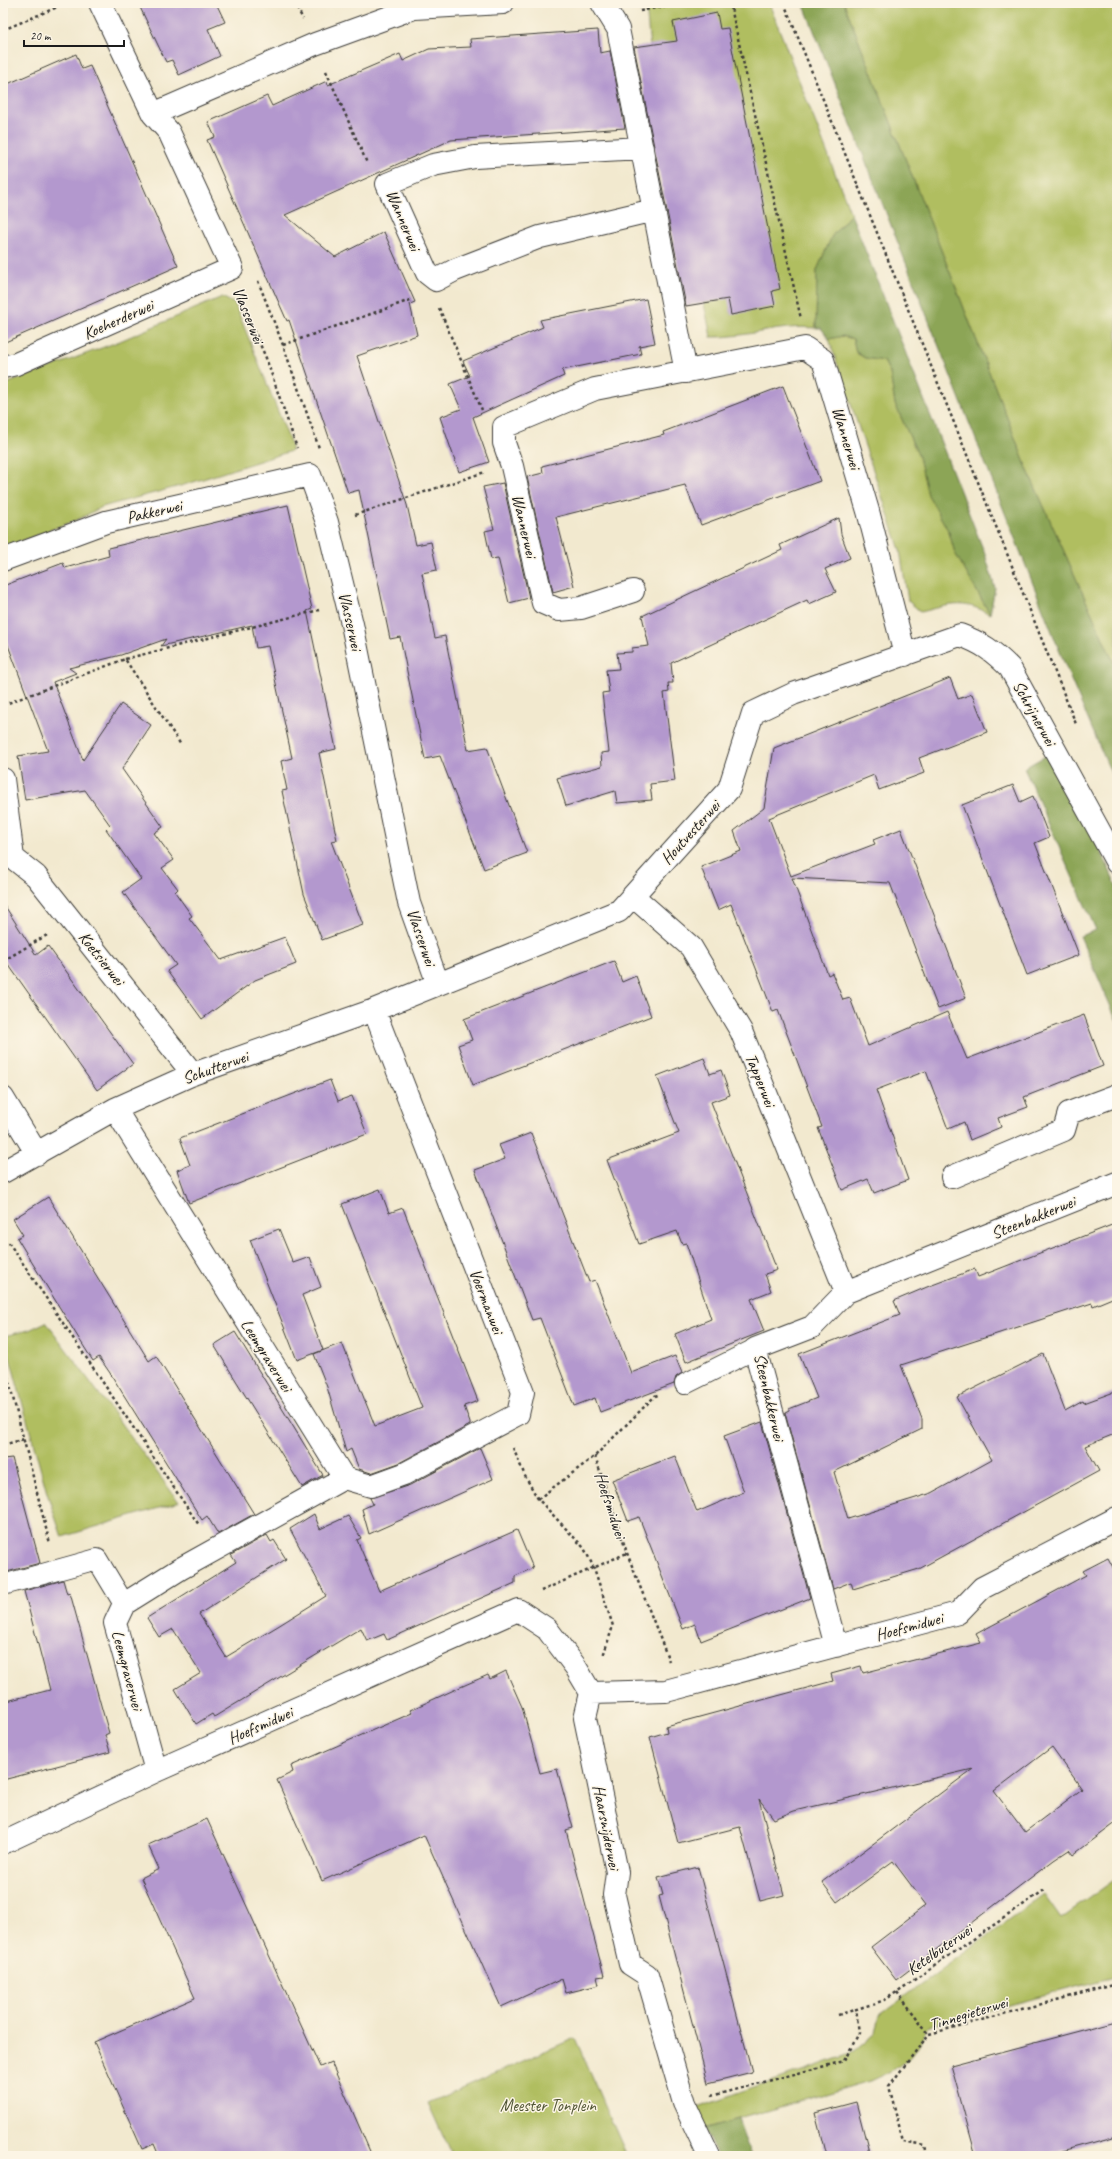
<svg xmlns="http://www.w3.org/2000/svg" width="1120" height="2159" viewBox="0 0 1120 2159" font-family="Caveat,sans-serif">
	<style>
		.green { fill: #b0be60; stroke: #666d3e }
		.forest { fill: #8ca556; stroke: #546039 }
		.building { fill: #b398ce; fill-rule: evenodd }
		.lines { fill: none; stroke-linecap: round; stroke-linejoin: round }
		.lane-casing { stroke: #3c3b37; stroke-width: 22 }
		.street-casing { stroke: #3c3b37; stroke-width: 24 }
		.path { stroke: #3c3b37; stroke-width: 2.5; stroke-dasharray: 3 3; stroke-linecap: butt }
		.lane { stroke: #fff; stroke-width: 20 }
		.street { stroke: #fff; stroke-width: 22 }
		.labels { text-anchor: middle; stroke-width: 3; stroke-linejoin: round; paint-order: stroke }
		.street-label { font-size: 17px; fill: #1c1c1c; stroke: #fcf5e5 }
		.park-label { font-size: 17px; fill: #505534; stroke: #fcf5e5 }
	</style>
	<rect width="100%" height="100%" fill="#fcf5e5"/>
	<filter id="ink" filterUnits="userSpaceOnUse"><feTurbulence type="fractalNoise" baseFrequency=".025" numOctaves="2"/><feDisplacementMap in="SourceGraphic" scale="8" xChannelSelector="R" yChannelSelector="G"/><feConvolveMatrix kernelMatrix="1 2 1 2 8 2 1 2 1" color-interpolation-filters="sRGB"/></filter>
	<filter id="wash" filterUnits="userSpaceOnUse"><feTurbulence type="fractalNoise" baseFrequency=".012" numOctaves="4" result="noise"/><feDisplacementMap in="SourceGraphic" scale="16" xChannelSelector="R" yChannelSelector="G"/><feGaussianBlur stdDeviation="0.9" result="paint"/><feColorMatrix in="noise" values="0 0 0 0 0 0 0 0 0 0 0 0 0 0 0 0 0 1.4 0 .05"/><feComposite in="paint" operator="in"/></filter>
	<g filter="url(#wash)">
		<rect width="100%" height="100%" fill="#f2e9cf"/>
		<!-- green -->
		<path class="green" d="M643,3h126l82,211 -19,22 -15,34 -1,58c-35,-4 -70,10 -105,9l-61,-288 -3,-33z
			M844,3h273v667l-89,-199z
			M222,297l13,7 56,140v7l-107,34 -82,22 -23,12 -76,29v-163l117,-44z
			M843,336l10,3 3,14 9,5 19,3 6,12 5,31 24,53 9,38 21,37 6,21 35,61c-28,-15 -40,-9 -69,-2l-13,-11 -8,-51 -71,-211z
			M46,1322l133,180 -117,35 -15,-44 -43,-157 25,-6z
			M1117,1878v98l-190,51c-15,33 -21,38 -54,53l-169,49 -10,-20 156,-55 26,-22 4,-17 164,-121 17,24z
			M575,2038l52,118h-175l-24,-53z"/>
		<!-- forest -->
		<path class="forest" d="M803,3h41l184,468 89,199v117l-46,-107z
			M851,214l134,340 10,34 -5,26 -35,-61 -6,-21 -21,-37 -9,-38 -24,-53 -5,-31 -6,-12 -19,-3 -9,-6 -3,-13 -10,-3 -14,3 -8,-11h-5l1,-58 15,-34z
			M1056,750l61,137v134l-37,-85 16,-6 -72,-162z
			M738,2119l13,37h-34l-13,-27z"/>
		<g id="blocks">
			<!-- building -->
			<path class="building" d="M138,3h78l9,19 -17,7 12,27 -41,19 -7,-15 -6,2z
				M717,13l3,16 8,-1 52,261 -8,2 3,15 -44,9 -3,-16 -42,7 -52,-259 43,-6 -4,-19z
				M598,30l2,23 10,-2 15,77 -174,12 -166,75 50,42 49,-25 31,70 -5,2 7,31 -60,21 50,149 9,40 15,-3 6,28 -15,3 13,65 10,-2 23,114 19,-3 40,106 -43,16 -44,-113 -15,3 -25,-122 -10,2 -31,-149 -11,3 -59,-173 -2,1 -80,-181 8,-3 -7,-15 59,-26 5,10 55,-25 1,4 72,-31 3,7 26,-12 42,-2 -1,-8z
				M76,54l6,15 8,-3 88,200 -175,77v-257z
				M646,299l9,44 -16,3 2,8 -79,16 2,6 -91,41 16,45 -30,10 -19,-55 21,-8 -11,-25 20,-8 -7,-15 80,-34 -3,-7z
				M783,386l37,95 -119,44 -16,-40 -129,32 18,69 -21,6 -26,-115 16,-4 -1,-7 122,-31 -1,-3z
				M503,483l26,115 -20,5 -11,-45 -7,1 -6,-28 9,-2 -11,-42z
				M288,505l24,104 -5,2 29,138 -17,4 18,87 -6,1 32,84 -41,15 -18,-46 -22,-103 5,-1 -6,-29 11,-3 -24,-112 -12,2 -4,-23 -91,21 5,-7 -45,16 -52,13 7,5 -23,9 30,78 38,-56 30,21 -29,44 41,58 -9,6 20,27 -12,8 16,21 -3,3 17,24 -3,2 32,42 64,-23 11,27 -41,16 -53,39 -35,-48 9,-6 -53,-73 18,-13 -35,-50 4,-4 -25,-35 -60,10 -7,-44 30,-5 -45,-119v-46l60,-23 2,5 44,-12 -1,-8z
				M839,518l2,16 9,24 -25,11 11,23 -27,12 -2,-4 -136,63 2,20h-5l1,9 -5,1 11,88 -25,3 2,16 -35,3 -2,-12 -49,15 -9,-28 45,-12 -1,-13 8,-1 -7,-59 7,-1 -3,-22 13,-1 -2,-16 15,-1v-4l17,-2 -7,-30 140,-66 -2,-5z
				M950,678l8,21 14,-5 15,38 -68,26 5,15 -45,17 -5,-15 -105,43 22,58 84,-32 -2,-4 28,-11 65,169 -28,11 -48,-126 -98,-5 36,97 4,-2 11,27 7,-2 18,48 79,-34 20,47 117,-44 19,51 -79,31 4,10 -30,11 3,9 -31,13 -6,-18 -16,7 -22,-58 -50,19 32,90 -34,13 -6,-14 -26,11 -24,-62 4,-1 -44,-117 -5,2 -42,-108 -13,6 -17,-43 40,-16 -7,-20 30,-23 10,-60z
				M1013,785l7,17 13,-6 16,41 -14,6 44,112 -52,20 -65,-170z
				M3,903l33,52 12,-9 85,118 -36,26 -94,-133z
				M614,961l8,21 14,-6 15,40 -178,69 -15,-40 14,-5 -8,-21z
				M704,1058l6,16 11,-4 9,25 -19,7 66,168 -12,4 6,17 -20,8 13,32 -78,31 -11,-28 36,-15 -25,-76 -4,1 -5,-13 -38,13 -32,-84 72,-27 -22,-57z
				M330,1080l8,21 14,-5 15,38 -178,69 -12,-33 13,-5 -10,-27z
				M531,1133l58,149 6,-2 36,93 44,-17 7,17 -6,4 -2,7 -74,28 -5,-14 -21,8 -34,-88 -8,2 -57,-150 30,-11 -6,-14z
				M380,1189l9,24 14,-5 75,193 -14,5 6,17v2l-71,38 -28,10 -12,-4 -8,-20 -5,3 -19,-65 -13,-33 28,-11 33,83 47,-18 -80,-204z
				M48,1197l101,164 7,-5 98,158 -36,20 -11,-18 -5,4 -92,-147 -11,-16 -6,4 -22,-35 -54,-88 6,-3 -10,-16z
				M1117,1223v73l-24,10 -1,-3 -191,62 21,54v10l-88,43 14,47 84,-26 60,-33 -35,-63 86,-43 22,57 18,-10 1,2 33,-12v42l-32,13 14,25 -180,98 -66,20 -2,-7 -18,7 -48,-176 4,-2v-2l28,-11 -18,-44 101,-39 -6,-14 33,-14 48,-18 3,8z
				M279,1229l14,34 17,-6 11,30 -19,8 21,55 -26,10 -47,-120z
				M235,1332l88,143 -21,12 -88,-142z
				M762,1422l48,176 -109,43 -6,-17 -12,5 -44,-112 -11,4 -16,-41 63,-24 22,56 47,-20 -20,-56z
				M480,1448l13,31 -124,55 -7,-25 11,-5 -3,-6 40,-13z
				M12,1458l28,105 -37,10v-114z
				M314,1514l6,15 28,-13 13,22 -4,2 22,51 138,-61 16,38 -18,8v7l-128,57 -3,-6 -17,7 -6,-13 -147,89 -2,-3 -16,10 -21,-35 26,-16 -28,-44 -14,8 -12,-19 89,-56 -5,-7 36,-20 4,7 3,-2 12,19 -87,55 27,43 52,-31 48,-30 -36,-67z
				M1108,1558l9,17v247l-44,33 -4,-5 -15,10 -158,120 -25,-33 55,-42 -33,-44 -56,41 -15,-20 151,-113 -179,42 -20,8 -15,-20 25,96 -24,6 -20,-74 -62,16 -28,-106 17,-5 -1,-6 167,-45 -2,-7 30,-8 2,7 118,-30 -5,-9 110,-59 -3,-4zM1052,1747l30,42 -57,43 -31,-41z
				M63,1580l4,14 3,-1 32,116 7,24 -4,2 5,17 -107,28v-78l47,-12 -26,-99z
				M506,1671l16,36 18,66 17,-4 16,59 -7,2 38,146 -7,1 2,8 -33,8 -4,-14 -61,28 -77,-172 -102,46 -45,-101 16,-8 -2,-6 121,-53 -2,-3 55,-25 23,-10 2,4z
				M207,1819l113,248 11,-5 41,94h-213l-5,-12 -12,5 -48,-107 101,-44 -54,-120 18,-9 -11,-24z
				M698,1867l54,205 -44,11 -49,-187 4,-1 -5,-18z
				M1117,2021v115l-74,20h-67l-25,-91z
				M856,2102l14,54h-44l-11,-43z"/>
		</g>
	</g>
	<g filter="url(#ink)">
		<use href="#blocks" fill-opacity="0" stroke="#3c3b37" stroke-width="1"/>
		<g class="lines">
			<defs>
				<path id="lane" d="M685,1384l70,-35
					M3,1585l94,-26 27,45"/>
				<path id="street" d="M602,3l16,26 68,343
					M153,114l162,-70 99,-36 89,-5
					M642,148l-167,9 -42,8 -46,19 40,89 9,7 19,-10 85,-33 114,-27
					M3,367l13,-3 216,-96 -63,-136 -16,-18 -53,-111
					M3,560l103,-38 204,-47 17,47 25,102 57,279 29,81
					M633,591l-52,17 -22,2 -16,-7 -31,-137 -8,-23v-16l91,-38 210,-41 18,12 45,151 37,144
					M3,779l10,79
					M3,850l33,26 157,198
					M633,896l58,51 50,84 105,261
					M3,1098l34,56
					M115,1109l229,369 -164,91 -56,35 -9,19 41,148
					M3,1172l112,-63 78,-35 181,-64 245,-99 110,-122 24,-76 40,-19 167,-59c22,8 33,16 50,33l107,195
					M952,1177l112,-47 5,-17 48,-18
					M344,1478l27,8 33,-12 114,-60 5,-22 -149,-382
					M836,1646l-81,-297 57,-22 34,-35 271,-109
					M591,1693l-6,25 32,154 -3,23 16,69 17,11 37,128 25,53
					M3,1843l153,-72 362,-161 29,19 28,37 16,27 75,-2 292,-78 24,-25 135,-70"/>
			</defs>
			<!-- lane casing -->
			<use href="#lane" class="lane-casing"/>
			<!-- street casing -->
			<use href="#street" class="street-casing"/>
			<!-- path -->
			<path class="path" d="M294,3l9,16
				M730,3l71,316
				M784,3l292,721
				M640,11l41,-8
				M3,30l52,-22 -2,-5
				M326,71l41,92
				M258,281l25,64 36,103
				M239,296l27,62 31,90
				M439,308l43,102
				M283,345l130,-46
				M355,515l130,-43
				M125,659l194,-49
				M3,705l122,-46 56,86
				M3,961l44,-26
				M3,1246l6,-3 190,282
				M3,1358l47,186
				M3,1445l21,-6
				M513,1448l12,28 13,23 46,49 10,20 19,58 -10,30
				M595,1456l32,97 42,108
				M538,1499l57,-43 60,-60 5,-2
				M541,1591l86,-38
				M897,1992l32,42
				M838,2015l47,-15 161,-111
				M711,2096l133,-35 15,-28 -3,-24
				M927,2156l-2,-11 -22,-4 -14,-55 40,-52 188,-50"/>
			<!-- lane -->
			<use href="#lane" class="lane"/>
			<!-- street -->
			<use href="#street" class="street"/>
		</g>
	</g>
	<g class="labels">
		<!-- street labels -->
		<g class="street-label">
			<text transform="translate(404 220) rotate(67)" y="6">Wannerwei</text>
			<text transform="translate(249 315) rotate(68)" y="6">Vlasserwei</text>
			<text transform="translate(118 319) rotate(-24)" y="6">Koeherderwei</text>
			<text transform="translate(847 438) rotate(73)" y="6">Wannerwei</text>
			<text transform="translate(154 511) rotate(-13)" y="6">Pakkerwei</text>
			<text transform="translate(525 526) rotate(77)" y="6">Wannerwei</text>
			<text transform="translate(351 621) rotate(77)" y="6">Vlasserwei</text>
			<text transform="translate(1035 713) rotate(61)" y="6">Schrijnerwei</text>
			<text transform="translate(690 832) rotate(-48)" y="6">Houtvesterwei</text>
			<text transform="translate(422 937) rotate(71)" y="6">Vlasserwei</text>
			<text transform="translate(102 958) rotate(52)" y="6">Koetsierwei</text>
			<text transform="translate(215 1067) rotate(-20)" y="6">Schutterwei</text>
			<text transform="translate(761 1080) rotate(68)" y="6">Tapperwei</text>
			<text transform="translate(1033 1217) rotate(-22)" y="6">Steenbakkerwei</text>
			<text transform="translate(487 1301) rotate(69)" y="6">Voermanwei</text>
			<text transform="translate(267 1355) rotate(58)" y="6">Leemgraverwei</text>
			<text transform="translate(770 1397) rotate(77)" y="6">Steenbakkerwei</text>
			<text transform="translate(611 1505) rotate(72)" y="6">Hoefsmidwei</text>
			<text transform="translate(909 1626) rotate(-15)" y="6">Hoefsmidwei</text>
			<text transform="translate(128 1670) rotate(75)" y="6">Leemgraverwei</text>
			<text transform="translate(260 1725) rotate(-24)" y="6">Hoefsmidwei</text>
			<text transform="translate(607 1827) rotate(79)" y="6">Haarsnijderwei</text>
			<text transform="translate(939 1949) rotate(-35)" y="6">Ketelbuterwei</text>
			<text transform="translate(968 2013) rotate(-17)" y="6">Tinnegieterwei</text>
		</g>
		<!-- park labels -->
		<g class="park-label">
			<text x="548" y="2111">Meester Tonplein</text>
		</g>
	</g>
	<!-- margin -->
	<rect width="1120" height="2159" fill="none" stroke="#fcf5e5" stroke-width="16"/>
	<!-- scale -->
	<path d="M24 40v6h100v-6" fill="none" stroke="#1c1c1c" stroke-width="2"/>
	<text x="30" y="40" font-size="12" fill="#1c1c1c" stroke="#fcf5e5" stroke-width="3" paint-order="stroke">20 m</text>
</svg>
